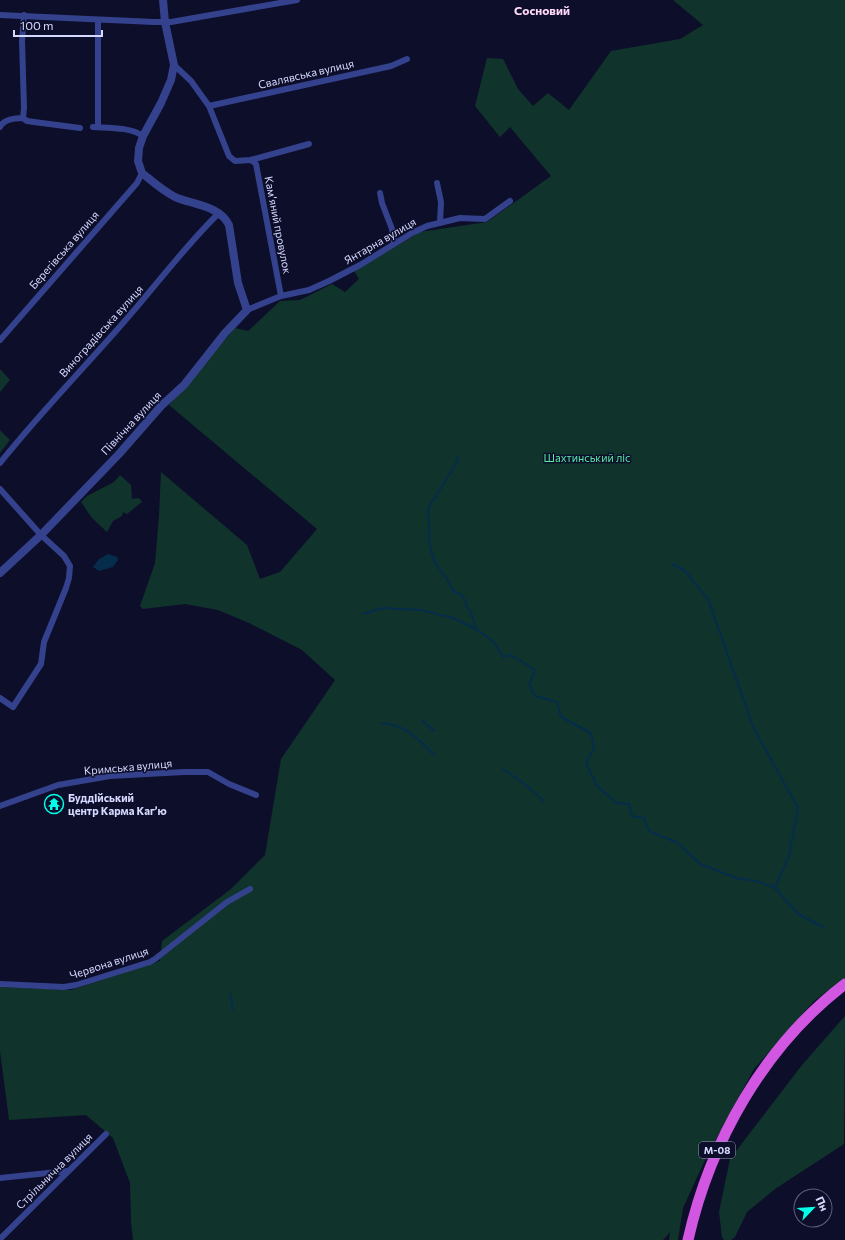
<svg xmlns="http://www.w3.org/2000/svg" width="845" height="1240" viewBox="0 0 845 1240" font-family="Commissioner,sans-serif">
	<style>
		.green { fill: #10342c }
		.water { fill: #052c4b }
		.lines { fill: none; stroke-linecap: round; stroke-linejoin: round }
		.stream { stroke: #052c4b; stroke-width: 2 }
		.minor { stroke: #34428d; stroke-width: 6 }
		.tertiary { stroke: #34428d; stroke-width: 8 }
		.trunk { stroke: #d157e2; stroke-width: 11 }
		.labels { text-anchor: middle; stroke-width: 3; stroke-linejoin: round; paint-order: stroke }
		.shield { fill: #0d0e2a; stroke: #9a9cbf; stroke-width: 1 }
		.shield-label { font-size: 10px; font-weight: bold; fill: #d6d9ff }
		.street-label { font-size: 11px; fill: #d6d9ff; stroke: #0d0e2a }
		.park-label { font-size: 11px; fill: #55eca9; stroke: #0d0e2a }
		.poi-label { font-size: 11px; font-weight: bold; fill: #d6d9ff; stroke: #0d0e2a; text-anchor: start }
		.neighbourhood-label { font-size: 12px; font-weight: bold; fill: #ffd8f8; stroke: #0d0e2a }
	</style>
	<rect width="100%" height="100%" fill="#0d0e2a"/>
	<!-- green -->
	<path class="green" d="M673,0h172v978l-31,23 -60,68 -49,91 -22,48 -5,32h-9l1,-8 -7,8h-530l-2,-18 -1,-39 -17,-45 -27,-23 -77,5 -9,-69v-64l71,3 89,-29 2,-20 69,-52 34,-34 16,-96 54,-79 -33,-30 -53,-27 -31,-13 -33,-6 -42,5 -3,-3 15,-43 4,-47 2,-44 86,73 13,34 20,-7 37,-43 -148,-124 66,-77 13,3 32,-30 20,-1 32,-16 13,8 14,-13 -5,-8 66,-39 67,-10 64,-46 -41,-49 -10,10 -25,-31 12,-48 16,1 15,30 15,17 15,-13 21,17 42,-59 69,-12 23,-14z
		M0,369l10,11 -10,12z
		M0,430l10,10 -10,13z
		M120,475l11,10 1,14 7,-1 3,4 -15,12 -4,-2 -1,4 -9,5 -6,11 -15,-14 -11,-16 6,-6 27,-14z
		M845,1016l-1,128 -69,45 -28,23 -12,25 -4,3h-7l-2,-3 -3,-25 11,-53 72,-94z"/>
	<!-- water -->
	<path class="water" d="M108,554l9,3 1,3 -5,7 -14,4 -6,-4 6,-8z"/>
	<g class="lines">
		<!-- stream -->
		<path class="stream" d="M458,456l-3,10 -27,42 2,39 5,16 12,16 6,12 10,5 4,11 4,5 5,17 17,12 10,16 8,-2 24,15 -6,15 6,11 22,6 4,15 30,16 3,15 -8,15 11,23 19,17 13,1 3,12 12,2 5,13 29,12 22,21 36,14 24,4 15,6 23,26 25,13
			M672,564l13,7 23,28 46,130 44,79 -9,48 -14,32
			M363,614l20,-6 38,2 32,8 23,11
			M423,721l11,10
			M382,723c26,3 35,15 52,32
			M503,769c14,10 31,20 41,33
			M230,994l3,15"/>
		<!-- minor -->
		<path class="minor" d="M0,15l154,7h17l126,-22
			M174,65l17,16 18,25 20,50 6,5 16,-1 58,-16
			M209,106l182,-40 16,-7
			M23,118l1,-10 -2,-67 2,-26
			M0,127c4,-8 15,-9 23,-9l4,3 7,1 46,6
			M93,127c16,1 37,0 50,9
			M98,127v-107
			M251,160l5,4 25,132
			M437,183l4,19 -1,21
			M380,193l2,10 10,26 2,15
			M247,310l34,-14 28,-6 20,-9 31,-16 52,-32 15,-7 33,-8 25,1 25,-18
			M0,340l137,-157 5,-10
			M0,463c39,-49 82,-93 123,-140 32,-36 61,-76 96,-110
			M0,489l41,46 23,21 6,10 -1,12 -3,10 -22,54 -3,22 -28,43 -13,-9
			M0,806l58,-21 52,-9 74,-4h24l21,12 27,11
			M0,984l64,3 12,-2 74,-23 5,-3 72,-57 23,-13
			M0,1178l67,-7
			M0,1239l106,-105"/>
		<!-- tertiary -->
		<path class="tertiary" d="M0,573l41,-38 78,-81 42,-48 23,-21 41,-52 22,-23 -9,-27 -9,-58c-10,-20 -36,-20 -54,-28 -12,-6 -23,-16 -33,-24l-4,-12 1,-13 4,-12 18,-33 10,-23 3,-15 -9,-43 -2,-22"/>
		<!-- trunk -->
		<path class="trunk" d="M688,1240c22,-98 76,-194 157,-256"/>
	</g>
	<!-- icons -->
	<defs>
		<symbol id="temple-ring" viewBox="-11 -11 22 22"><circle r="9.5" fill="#0d0e2a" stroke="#02ffe7" stroke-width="1.5"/><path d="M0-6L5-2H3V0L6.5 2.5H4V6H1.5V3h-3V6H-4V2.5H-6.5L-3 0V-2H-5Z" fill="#02ffe7"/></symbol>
	</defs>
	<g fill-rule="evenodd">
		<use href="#temple-ring" x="43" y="793" width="22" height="22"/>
	</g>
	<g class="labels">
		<!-- shield labels -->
		<rect class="shield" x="699" y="1142" width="36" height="16" rx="3"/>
		<g class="shield-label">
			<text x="717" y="1154">М-08</text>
		</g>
		<!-- street labels -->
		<g class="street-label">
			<text transform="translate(306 74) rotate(-13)" y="4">Свалявська вулиця</text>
			<text transform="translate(278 225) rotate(79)" y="4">Камʼяний провулок</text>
			<text transform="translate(380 241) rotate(-30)" y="4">Янтарна вулиця</text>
			<text transform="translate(64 250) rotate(-49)" y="4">Берегівська вулиця</text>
			<text transform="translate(101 331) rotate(-48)" y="4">Виноградівська вулиця</text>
			<text transform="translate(131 423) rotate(-47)" y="4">Північна вулиця</text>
			<text transform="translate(128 767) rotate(-5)" y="4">Кримська вулиця</text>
			<text transform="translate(109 963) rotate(-18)" y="4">Червона вулиця</text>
			<text transform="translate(54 1171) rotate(-45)" y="4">Стрільнична вулиця</text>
		</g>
		<!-- park labels -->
		<g class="park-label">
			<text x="587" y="462">Шахтинський ліс</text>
		</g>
		<!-- poi labels -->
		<g class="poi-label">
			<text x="68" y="802">Буддійський<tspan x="68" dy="13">центр Карма Кагʼю</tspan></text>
		</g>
		<!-- neighbourhood labels -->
		<g class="neighbourhood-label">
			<text x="542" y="15">Сосновий</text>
		</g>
	</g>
	<!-- north arrow -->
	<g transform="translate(813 1208) rotate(65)"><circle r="19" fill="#0d0e2a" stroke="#5d5f7f"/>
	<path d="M0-3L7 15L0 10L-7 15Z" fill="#02ffe7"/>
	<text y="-6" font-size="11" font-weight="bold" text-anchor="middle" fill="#d6d9ff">Пн</text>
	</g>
	<!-- scale -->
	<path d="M14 30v6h88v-6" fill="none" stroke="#d6d9ff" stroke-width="2"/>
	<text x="20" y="30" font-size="12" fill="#d6d9ff" stroke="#0d0e2a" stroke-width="3" paint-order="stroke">100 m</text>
</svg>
